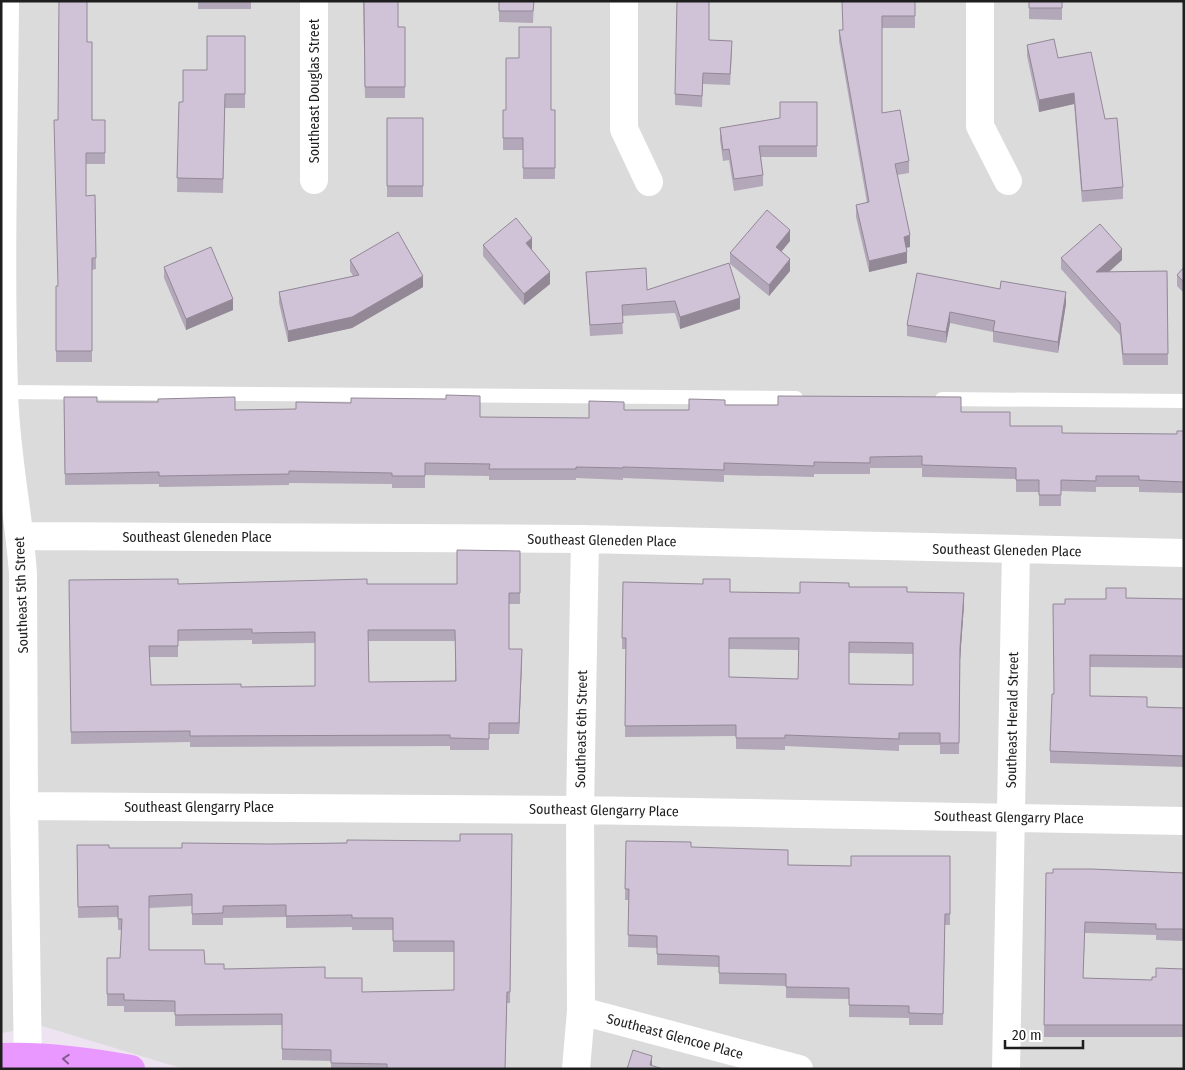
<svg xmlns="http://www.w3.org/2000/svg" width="1185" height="1070" viewBox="0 0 1185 1070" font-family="'Fira Sans Condensed',sans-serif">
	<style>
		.residential { fill: #dbdbdc }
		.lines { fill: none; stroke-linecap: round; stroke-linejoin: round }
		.lane { stroke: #fff; stroke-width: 14 }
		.street { stroke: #fff; stroke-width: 28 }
		.primary { stroke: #e998ff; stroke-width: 28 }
		.wall { fill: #b3a8b9; fill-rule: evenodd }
		.shaded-wall { fill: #928896 }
		.building { fill: #d0c3d7; stroke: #928896; fill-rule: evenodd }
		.oneway { stroke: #845b8e }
		.labels { text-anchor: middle; stroke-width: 4; stroke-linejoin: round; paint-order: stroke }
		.street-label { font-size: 14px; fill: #1e1e1e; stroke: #fff }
	</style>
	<rect width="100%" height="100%" fill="#eee3f0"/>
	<!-- residential -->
	<path class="residential" d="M1,1h1183v1068h-1000l-142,-43 -41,7z"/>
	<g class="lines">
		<!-- lane -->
		<path class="lane" d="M4,392l792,6
			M942,399l242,2"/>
		<!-- street -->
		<path class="street" d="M5,1c-1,130 -5,260 -1,389 1,62 15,123 19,184l1,232 4,263
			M314,1v179
			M624,1v128l25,53
			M980,1v125l28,55
			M21,536l564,3 599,14
			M24,806l556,4 604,11
			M581,1011l218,58
			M576,1069l5,-58 -1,-201 5,-271
			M1006,1069l10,-519"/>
		<!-- primary -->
		<path class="primary" d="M1,1057c44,-2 87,4 130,12"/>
	</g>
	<!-- wall -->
	<path class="wall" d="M198,1h53v8h-53z
		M363,1l35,26h7v71h-40z
		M499,1h35l-1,22 -34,-1z
		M915,1v27h-33v85l27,48v12l-12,2 13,72 -4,1 1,15 -38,9 -13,-55v-12l11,-2 -28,-162v-11h4z
		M1029,1h33v19l-33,-1z
		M245,36v72h-20l-2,85 -46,-1 2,-90h4l24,-32z
		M709,40l23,12 -2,33 -27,-1 -1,23 -27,-2v-11z
		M87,42l5,78h13v44h-19v32l9,-1 1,74 -4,1v92h-36v-76h2v-166z
		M1027,45l31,13 47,61 18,68v12l-41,3 -8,-98 -35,8 -12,-56z
		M817,102v55h-56l2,18v11l-29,5 -5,-31 -6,1 -3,-21v-12l60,-10z
		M503,110h52v69h-32v-29h-20z
		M387,118h36v79h-36z
		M790,241l-9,11 9,19 -21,25 -39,-32v-11z
		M483,245l49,4 -1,1 19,34 -26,21 -41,-49z
		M1061,258l61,2 -13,12 58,-1 1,94h-45l-3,-30 -59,-66z
		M350,260l73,27 -71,41 -64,14 -9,-39v-11l74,-16 -3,-5z
		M164,267l69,43 -47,20 -22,-52z
		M1184,267v26l-7,-7v-11z
		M586,272l61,18 93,19 -60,20 -5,-16 -53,3 1,18 -33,2z
		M917,273l149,31 -8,49 -65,-11v-10l-43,-9 -4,20 -39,-7v-11z
		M64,397l33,5 138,8 245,7 109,1 35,-8h65l36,-5 236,7 49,14 52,7 115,1 7,-3v62l-45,-1v-5h-43v5l-35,-1v15h-22v-14h-23v-13l-94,-2v-9h-52v6h-56v3l-90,-2v7l-101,-4v2l-47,-2v2h-87v-4l-64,-1v13h-33v-4l-103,-1v2l-130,2v-3l-94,1z
		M520,551v53h-11v45l13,11 -3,74h-30v16h-39v-4l-260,1v-5l-119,2 -2,-164 109,4h279zM252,640v4l63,-1v43l-74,1 -90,-2 -1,-28h28v-16zM368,641h87v40l-86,1z
		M623,582l80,2 27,8 70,1 49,-6 58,5 57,13 -4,55 -1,94h-19v-9h-41v6l-114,-5v4l-49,-1v-13l-111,1 1,-88h-4zM729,649l69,1v29l-69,-2zM849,653l64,1v31l-64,-1z
		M1126,598l58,1v69l-94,-1v29l57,11 37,1v59l-134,-4v-12l4,-57 11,-90z
		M512,834l-2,169h-3l-2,66h-174v-8l-49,-1v-35l-107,1v-14h-51v-6h-17v-48h13l2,-28h-4v-13l-40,1 -1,-73 32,3h73l89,-4 189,-3zM192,906v19h31v-7l63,-1v11l66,-1v3h41v22h61v38l-92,2 -37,-14 -101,-9 -75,-19v-42z
		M626,841l65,6 97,18 63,1 99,-10v69h-5l-2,100h-34v-7l-60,-1v-18l-63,-1v-12l-67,-2v-17l-62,-2v-17l-29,-1 1,-47h-4z
		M1046,873h138v68l-28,-1v-5l-71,-2 -2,45 69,2 4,-3 28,-8v68h-140z"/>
	<!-- shaded-wall -->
	<path class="shaded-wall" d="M1074,93v11l-35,8v-12z
		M790,230v11l-14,17v-11z
		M910,235v12l-6,1v-11z
		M532,238v11l-6,6v-12z
		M1122,249v11l-26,23v-11z
		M907,252v11l-38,9v-11z
		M790,259v12l-21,25v-11z
		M550,272v12l-26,21v-11z
		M423,276v11l-71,41 -64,14v-11z
		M1066,292v12l-8,49v-11z
		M740,298v11l-60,20v-12z
		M233,299v11l-47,20v-11z
		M950,312v11l-4,20v-11z
		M964,593v12l-4,55 -1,94 1,-106z
		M522,649v11l-3,74v-11z
		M652,1056v11l-2,-2z"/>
	<!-- building -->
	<path class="building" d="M59,1h28v41h5v78h13v33h-19v43l9,-1 1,63h-4v93h-36v-65h2l-4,-166h4z
		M364,1h34v26h7v60h-40z
		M499,1h35l-1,10h-34z
		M677,1h32v39l23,1 -2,33 -27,-1 -1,23 -27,-2z
		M842,1h73v15h-33v97l18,-3 9,51 -14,3 15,71 -6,2 3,15 -38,9 -13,-56 13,-3 -30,-172h4z
		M1029,1h33v7h-33z
		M519,27h32v83h4v58h-32v-30h-20v-28h3v-52h13z
		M207,36h38v58h-20l-2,85 -46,-1 2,-76h4v-32h24z
		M1054,39l4,19 33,-6 14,67 12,-1 6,69 -41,4 -8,-98 -35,7 -12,-55z
		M780,102h37v44h-58l4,29 -29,4 -5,-30 -6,1 -3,-22 60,-10z
		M387,118h36v68h-36z
		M767,210l23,20 -14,17 14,12 -21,26 -39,-32z
		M516,218l16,20 -6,5 24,29 -26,22 -41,-49z
		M1100,224l22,25 -26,23 71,-1 1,83h-45l-3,-31 -59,-65z
		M398,232l25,44 -71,41 -64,14 -9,-39 80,-17 -9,-15z
		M211,247l22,52 -47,20 -22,-52z
		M729,263l11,35 -60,19 -5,-16 -53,4 1,18 -33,2 -4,-53 60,-4 1,22z
		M1184,267v15l-7,-7z
		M917,273l83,16 1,-8 65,11 -8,50 -65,-11 2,-10 -45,-9 -4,20 -39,-7z
		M446,395l34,1v21l109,1v-17l35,1v8h65v-11l36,1v5h53v-9l183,1v15h49v14h52v7l115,1v-3h7v51l-45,-2v-4h-43v5l-35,-1v15h-22v-15h-23v-12l-94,-3v-9l-52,1v6l-56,-1v4l-90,-3v7l-101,-3v1l-47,-1v2h-87l1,-5 -65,-1v13h-33v-3l-103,-2v3l-130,2v-4l-94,2 -1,-77h33v5h61v-3l77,-2v13l61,-1v-7l55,1v-5l95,1z
		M457,550l63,1v42h-11v56h13l-3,74h-30v16l-39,-1v-3l-260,1v-5l-119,1 -2,-152 109,-1v5l189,-5v5h90zM252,629v4l63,-1v54l-74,1v-3l-90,1 -2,-39h29v-16zM368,630h87l1,51 -87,1z
		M703,579h27v13l70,1v-11l49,1v4h58v5l57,1 -4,55 -1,95h-19v-10h-41v6l-114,-4v3h-49v-13l-111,1 1,-88h-4l1,-56 80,2zM729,638h70l-1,41 -69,-2zM849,642l64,1v42l-64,-1z
		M1106,588h20v10l58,1v57l-94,-1v41l57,1v10l37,1v48l-134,-5 2,-57h2l-1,-90h12v-5h41z
		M460,834h52l-2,158h-3l-2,77h-118v-5l-56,-1v-13l-49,-1v-35l-107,1v-14l-51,-1v-6h-17v-36h13l2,-39h-4v-13l-40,1 -1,-62h32v3h73v-5l89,1 76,-1v-3l113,1zM192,894v20l31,-1v-7l63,-1v11l66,-1v3h41v23h61v49l-92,2v-14h-37v-11l-101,2v-5h-19l-1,-14h-55v-54z
		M626,841l65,1v5l97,3v15l63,1v-10h99v58h-5l-2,100 -34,-1v-7l-60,-1v-17l-63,-1v-13l-67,-1v-17l-62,-2v-18l-29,-1 1,-46h-4z
		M1053,869h38l93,4v56h-28v-5l-71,-2 -2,56 69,2v-3h4v-9l28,1v56h-140l2,-152h7z
		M633,1050l19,6 -2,9 13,4h-36z"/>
	<!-- one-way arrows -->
	<defs><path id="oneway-chevron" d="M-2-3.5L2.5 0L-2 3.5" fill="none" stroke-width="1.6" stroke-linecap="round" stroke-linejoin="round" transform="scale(1.25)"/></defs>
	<use class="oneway" href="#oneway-chevron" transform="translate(66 1059) rotate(-176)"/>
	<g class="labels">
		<!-- street labels -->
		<g class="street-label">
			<text transform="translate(314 91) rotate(-90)" y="5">Southeast Douglas Street</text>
			<text x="197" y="542">Southeast Gleneden Place</text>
			<text transform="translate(602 540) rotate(1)" y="5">Southeast Gleneden Place</text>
			<text transform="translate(1007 550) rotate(1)" y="5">Southeast Gleneden Place</text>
			<text transform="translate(21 595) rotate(-92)" y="5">Southeast 5th Street</text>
			<text transform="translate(1012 720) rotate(-89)" y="5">Southeast Herald Street</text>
			<text transform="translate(581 729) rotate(-89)" y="5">Southeast 6th Street</text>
			<text x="199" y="812">Southeast Glengarry Place</text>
			<text transform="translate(604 810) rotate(1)" y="5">Southeast Glengarry Place</text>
			<text transform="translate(1009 817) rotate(1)" y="5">Southeast Glengarry Place</text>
			<text transform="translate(675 1036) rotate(15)" y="5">Southeast Glencoe Place</text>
		</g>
	</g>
	<!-- border -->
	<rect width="1185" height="1070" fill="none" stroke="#1e1e1e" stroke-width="5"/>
	<!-- scale -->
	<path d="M1005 1040v8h78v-8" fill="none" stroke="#1e1e1e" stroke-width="2.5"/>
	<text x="1012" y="1040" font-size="15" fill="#1e1e1e" stroke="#ffffff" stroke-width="4" paint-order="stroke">20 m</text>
</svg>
